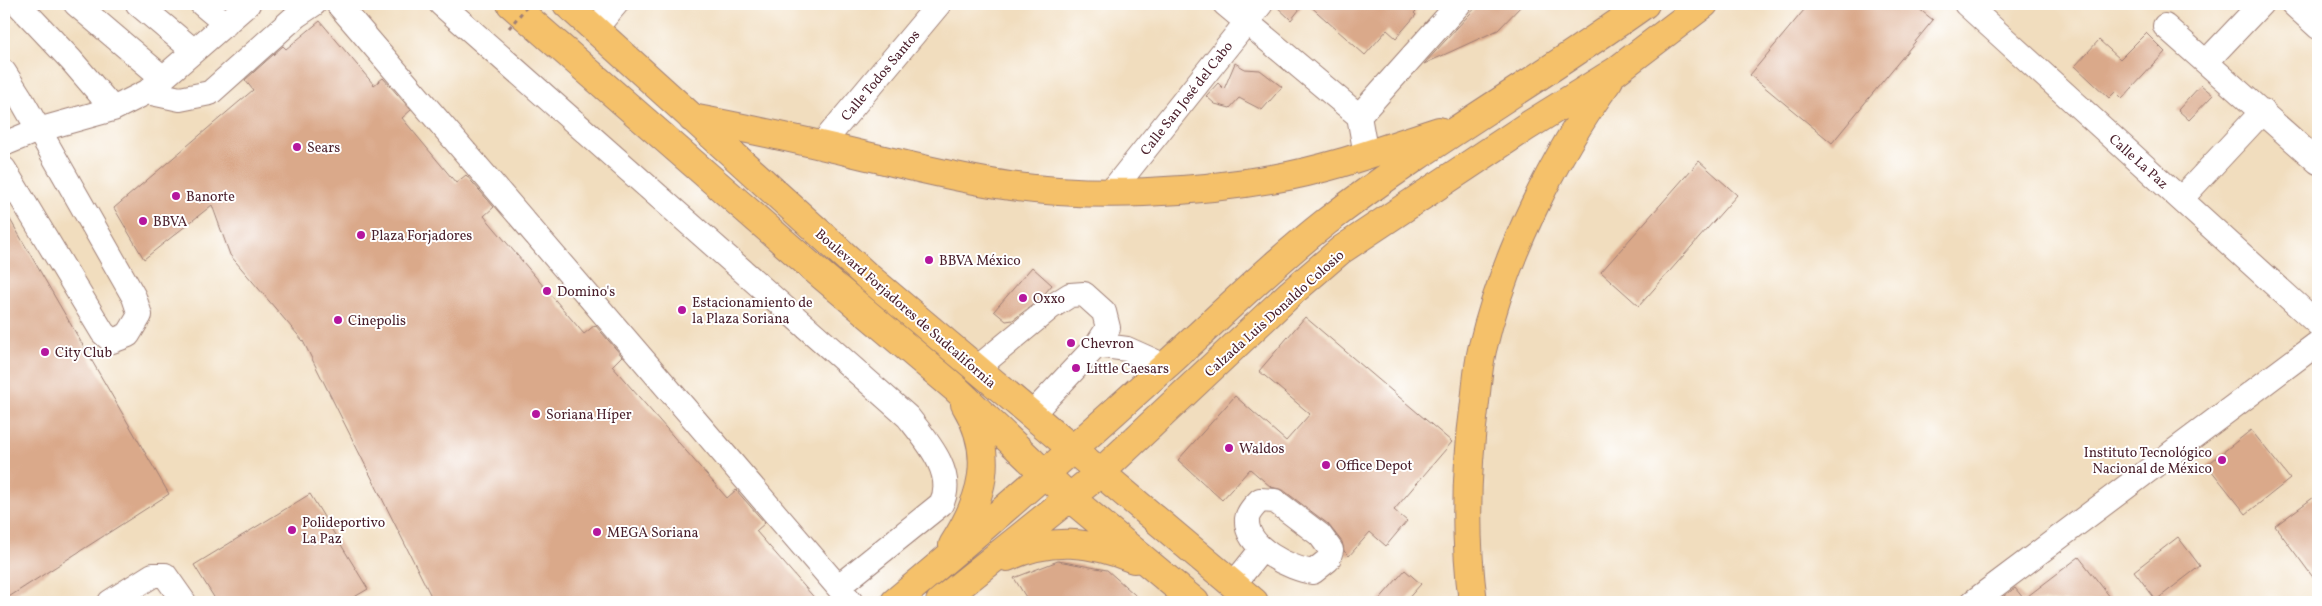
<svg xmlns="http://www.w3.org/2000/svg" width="2322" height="606" viewBox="0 0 2322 606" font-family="Vollkorn,serif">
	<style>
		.building { fill: #daa98a }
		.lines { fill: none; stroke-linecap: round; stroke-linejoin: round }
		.minor-casing { stroke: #9e7e74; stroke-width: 26 }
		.major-casing { stroke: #9e7e74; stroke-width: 30 }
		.minor { stroke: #fff; stroke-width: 24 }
		.major { stroke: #f5c16b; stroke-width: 28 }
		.path-bridge { stroke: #9e7e74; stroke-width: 3; stroke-dasharray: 4 4; stroke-linecap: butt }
		.poi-dot { fill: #b5179e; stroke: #fff; stroke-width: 2 }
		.labels { text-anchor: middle; stroke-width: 4; stroke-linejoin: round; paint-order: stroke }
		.street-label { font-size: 14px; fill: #4a1f2b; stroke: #fff }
		.poi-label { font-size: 14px; fill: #4a1f2b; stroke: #fff; text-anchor: start }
	</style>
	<rect width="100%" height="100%" fill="#fff"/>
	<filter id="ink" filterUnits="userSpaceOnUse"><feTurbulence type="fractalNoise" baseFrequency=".02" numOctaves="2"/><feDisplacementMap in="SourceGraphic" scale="10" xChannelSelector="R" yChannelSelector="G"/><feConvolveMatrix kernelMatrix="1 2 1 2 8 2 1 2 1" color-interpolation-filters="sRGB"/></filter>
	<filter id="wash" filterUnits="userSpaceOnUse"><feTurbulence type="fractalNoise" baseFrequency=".0096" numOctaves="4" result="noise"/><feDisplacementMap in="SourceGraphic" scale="20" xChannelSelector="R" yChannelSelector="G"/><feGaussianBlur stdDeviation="1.12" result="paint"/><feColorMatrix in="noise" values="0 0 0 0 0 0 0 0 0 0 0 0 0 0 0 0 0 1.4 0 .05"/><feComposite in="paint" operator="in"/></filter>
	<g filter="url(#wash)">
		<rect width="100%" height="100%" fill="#f1ddbe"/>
		<g id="blocks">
			<!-- building -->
			<path class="building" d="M1274,4h30l-13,16z
				M1308,4h115l-9,9 2,2 -20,23 -9,-8 -22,25z
				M1479,4h44l-25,26 -74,34z
				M1809,4h104l20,16 -101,123 -82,-68z
				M320,21l54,64 9,-7 28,32 -9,8 54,65 10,-8 28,32 -10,9 100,118 11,-9 27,31 -10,10 115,132 9,-8 29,33 -9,8 62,71h-384l-131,-261 -73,-86 -18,-50 -68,54 -30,-51 139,-118 -8,-10 38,-34 3,3z
				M2146,33l19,19 -43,47 -7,-7 -6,6 -34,-32 24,-26 21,19z
				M1235,63l10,6 15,1 22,17 -20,23 -23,-12 -9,10 -15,-4 -9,-8 12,-13 6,6z
				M2201,85l12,10 -24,25 -11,-10z
				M1699,161l38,34 -98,111 -38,-34z
				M4,209l165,285 -165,106z
				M1032,267l20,18 -12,14 -27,21 -7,1 -12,-10z
				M1305,317l147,125 -58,68 13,11 -21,25 -16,-14 -21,24 -5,-5 -2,-9 -14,-18 -45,-34 -12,-3 -21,-18 -28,31 -44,-40 57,-64 51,45 24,-27 -51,-43z
				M2251,430l39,49 -44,35 -39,-49z
				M310,494l58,95 -22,13h-129l-23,-37z
				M2318,494v90l-43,-58z
				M2178,537l22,29 -44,34 -22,-29z
				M2079,557l35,45 -117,-1 18,-13 9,11z
				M1058,561l49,9 36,32h-114l-15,-24z
				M1405,570l16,14 -16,18h-28z"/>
		</g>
	</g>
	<g filter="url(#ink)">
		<use href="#blocks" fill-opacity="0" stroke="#9e7e74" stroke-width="1"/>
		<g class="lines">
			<defs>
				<path id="minor" d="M18,4l53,56 42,49
					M76,4l87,74
					M138,4l56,47
					M202,4l24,20
					M338,4l513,598
					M441,4l467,413c18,23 49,57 33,87l-102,82
					M1225,4l134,112 7,39
					M1966,4l352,320
					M2293,4l25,23
					M2165,26l153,136
					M595,29l21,-25
					M2206,62l55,-58
					M4,72l16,25 114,200 6,18 -12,20 -16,6 -9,-8 -99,-164
					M147,92l33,7 30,-6 86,-77 18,-12
					M1359,116l100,-112
					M4,144l34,-14 75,-21 34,-17 101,-88
					M821,145l118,-141
					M1111,192l150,-188
					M2181,199l82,-88
					M1097,345l30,4 38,17
					M976,369l75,-62 19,-12 14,-1 20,18 4,16 -11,17 -66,70
					M1260,500l15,1 45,34 11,15 -3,10 -15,12c-22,-3 -68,-24 -66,-53 1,-7 8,-14 13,-19z
					M1233,585l29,-36
					M110,602l43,-27h12l19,27
					M1973,602l345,-259"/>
				<path id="major" d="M511,4l302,264 142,120 114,109 126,105
					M567,4l300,272 387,326
					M692,118c59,11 117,24 175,38 48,11 94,23 143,30 86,12 182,7 267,-8 54,-9 109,-30 162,-47
					M953,545c30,-47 43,-90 12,-141
					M1007,557c44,-20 83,-16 127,2
					M895,602c92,-76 181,-155 269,-235 54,-49 105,-100 162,-145 102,-79 215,-143 319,-218
					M940,602l160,-129 191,-180 50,-43 185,-123 90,-56 88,-67
					M1473,602c-9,-67 -7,-133 2,-200 2,-17 3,-35 7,-52 21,-91 72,-195 127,-270"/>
			</defs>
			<!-- minor casing -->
			<use href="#minor" class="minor-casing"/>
			<!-- major casing -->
			<use href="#major" class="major-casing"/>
			<!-- minor -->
			<use href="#minor" class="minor"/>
			<!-- major -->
			<use href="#major" class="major"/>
			<!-- path-bridge -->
			<path class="path-bridge" d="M509,28l20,-24"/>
		</g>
	</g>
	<!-- markers -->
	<g class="poi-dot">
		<circle cx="297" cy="147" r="5"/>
		<circle cx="176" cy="196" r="5"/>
		<circle cx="143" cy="221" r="5"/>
		<circle cx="361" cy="235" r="5"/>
		<circle cx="929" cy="260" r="5"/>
		<circle cx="547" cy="291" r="5"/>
		<circle cx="1023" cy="298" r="5"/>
		<circle cx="682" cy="310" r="5"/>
		<circle cx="338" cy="320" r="5"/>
		<circle cx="1071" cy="343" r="5"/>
		<circle cx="45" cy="352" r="5"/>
		<circle cx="1076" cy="368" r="5"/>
		<circle cx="536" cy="414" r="5"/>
		<circle cx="1229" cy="448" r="5"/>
		<circle cx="2222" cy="460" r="5"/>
		<circle cx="1326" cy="465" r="5"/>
		<circle cx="292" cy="530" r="5"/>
		<circle cx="597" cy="532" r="5"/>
	</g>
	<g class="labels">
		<!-- street labels -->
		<g class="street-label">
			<text transform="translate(880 75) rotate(-50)" y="5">Calle Todos Santos</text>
			<text transform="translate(1186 98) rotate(-52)" y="5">Calle San José del Cabo</text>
			<text transform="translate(2139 161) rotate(42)" y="5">Calle La Paz</text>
			<text transform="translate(906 308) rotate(41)" y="5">Boulevard Forjadores de Sudcalifornia</text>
			<text transform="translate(1274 313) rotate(-42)" y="5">Calzada Luis Donaldo Colosio</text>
		</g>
		<!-- poi labels -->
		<g class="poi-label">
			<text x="307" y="152">Sears</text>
			<text x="186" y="201">Banorte</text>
			<text x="153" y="226">BBVA</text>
			<text x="371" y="240">Plaza Forjadores</text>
			<text x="939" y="265">BBVA México</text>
			<text x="557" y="296">Domino's</text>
			<text x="1033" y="303">Oxxo</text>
			<text x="692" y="307">Estacionamiento de<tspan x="692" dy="16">la Plaza Soriana</tspan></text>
			<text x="348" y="325">Cinepolis</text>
			<text x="1081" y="348">Chevron</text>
			<text x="55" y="357">City Club</text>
			<text x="1086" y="373">Little Caesars</text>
			<text x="546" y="419">Soriana Híper</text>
			<text x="1239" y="453">Waldos</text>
			<text x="2212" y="457" text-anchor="end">Instituto Tecnológico<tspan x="2212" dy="16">Nacional de México</tspan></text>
			<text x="1336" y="470">Office Depot</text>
			<text x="302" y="527">Polideportivo<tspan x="302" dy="16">La Paz</tspan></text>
			<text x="607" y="537">MEGA Soriana</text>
		</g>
	</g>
	<!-- margin -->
	<rect width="2322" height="606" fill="none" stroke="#fff" stroke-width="20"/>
</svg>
